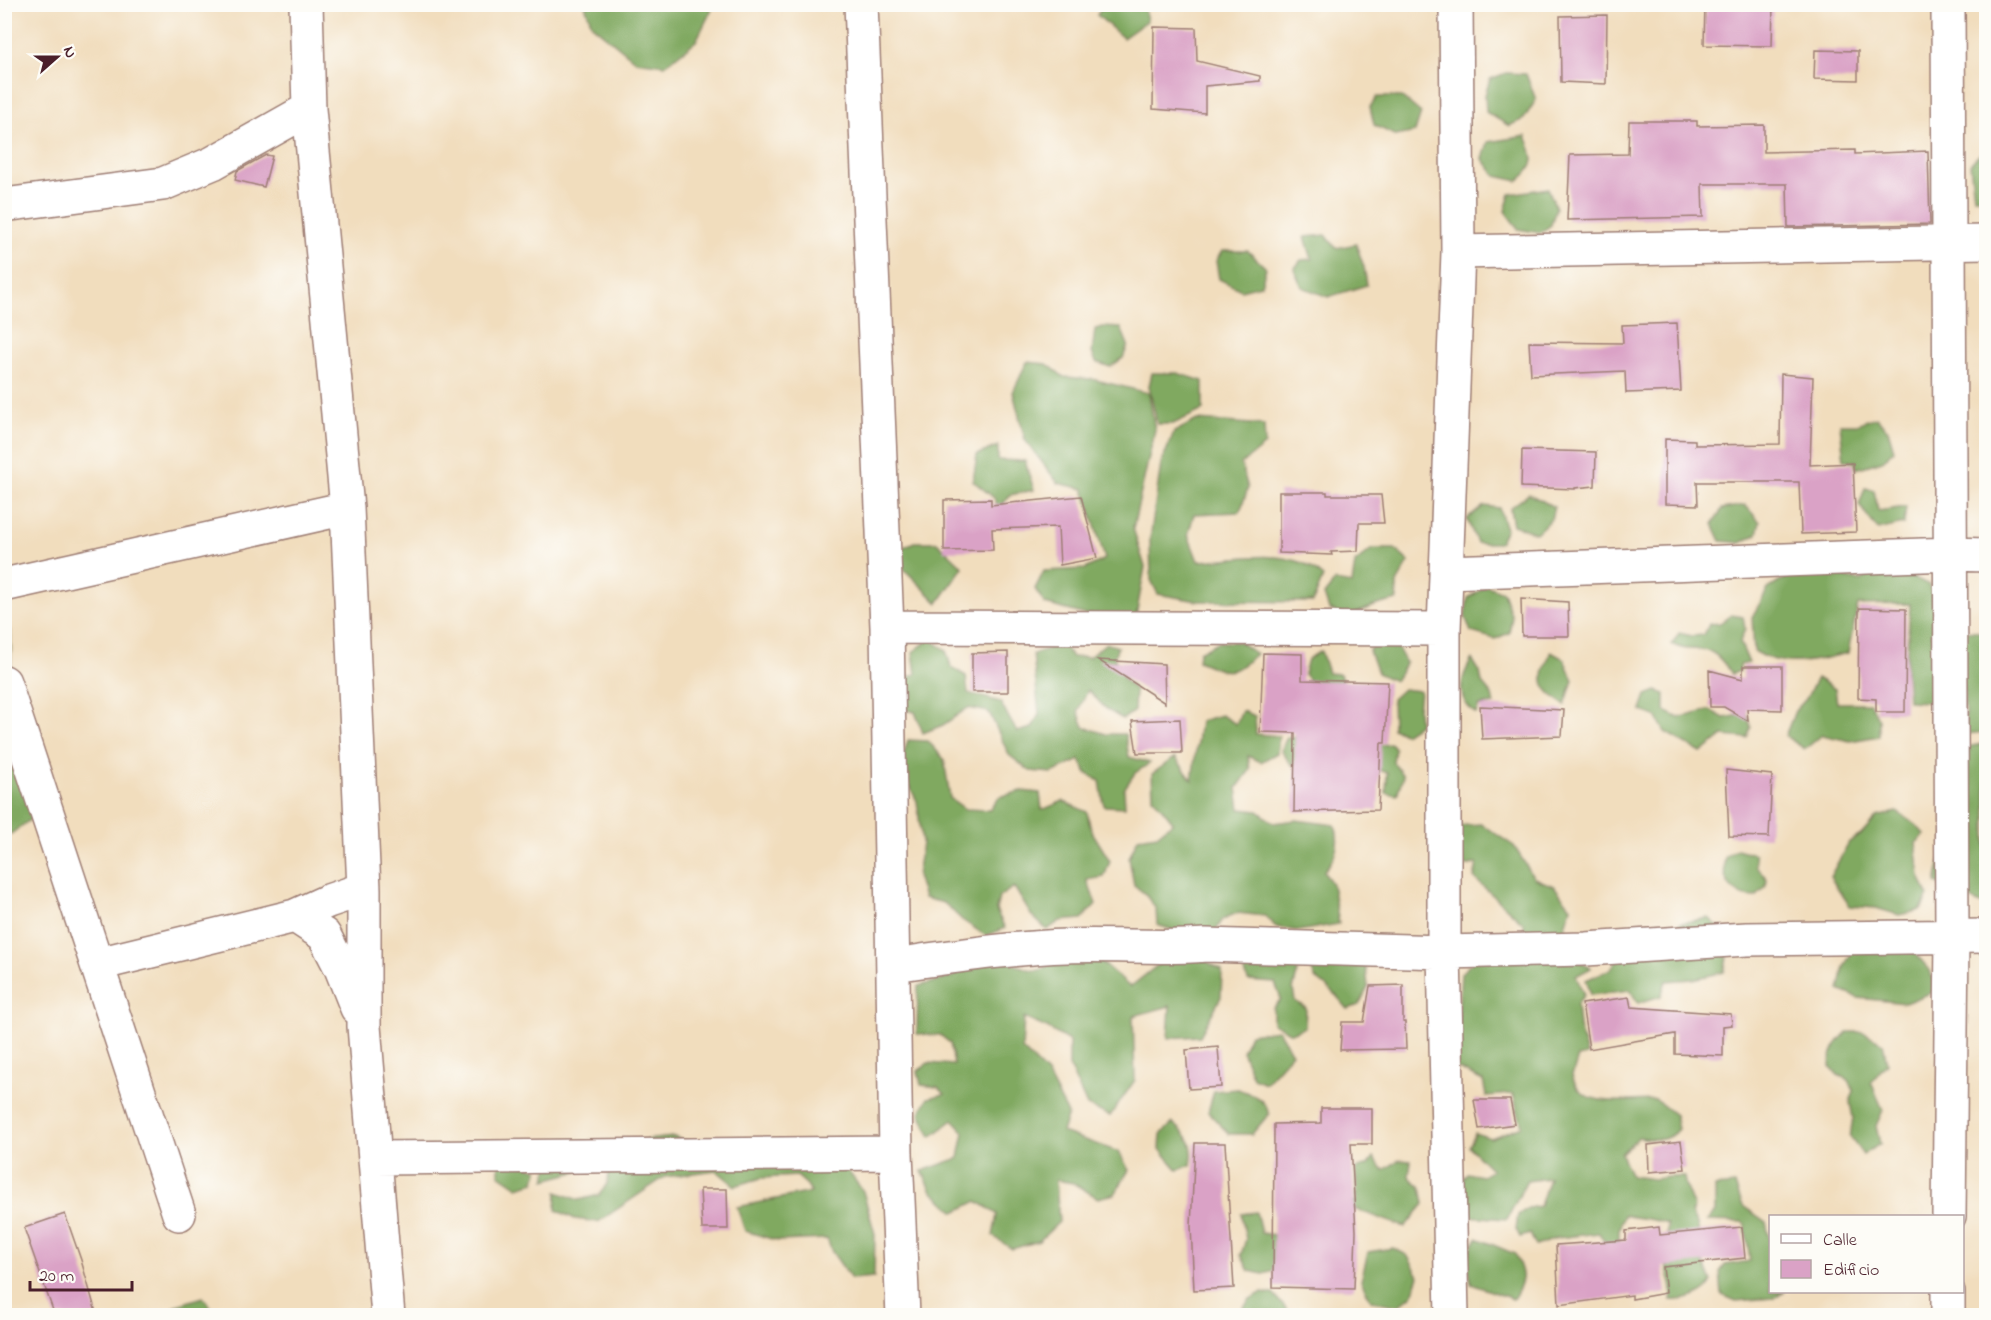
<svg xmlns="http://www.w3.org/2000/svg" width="1991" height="1320" viewBox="0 0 1991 1320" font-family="'Indie Flower',sans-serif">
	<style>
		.forest { fill: #80a960; stroke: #656446; stroke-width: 1.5 }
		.building { fill: #daa2c6 }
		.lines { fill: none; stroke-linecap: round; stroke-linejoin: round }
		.minor-casing { stroke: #9e7e74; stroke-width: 36 }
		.minor { stroke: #fff; stroke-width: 33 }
	</style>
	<rect width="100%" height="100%" fill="#fdfcf7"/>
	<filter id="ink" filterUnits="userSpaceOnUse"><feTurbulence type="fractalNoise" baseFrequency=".0167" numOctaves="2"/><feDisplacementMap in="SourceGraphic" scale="12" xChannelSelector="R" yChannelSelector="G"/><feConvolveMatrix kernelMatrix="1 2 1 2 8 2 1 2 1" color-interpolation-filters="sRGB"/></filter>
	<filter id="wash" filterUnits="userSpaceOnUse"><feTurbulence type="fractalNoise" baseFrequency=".008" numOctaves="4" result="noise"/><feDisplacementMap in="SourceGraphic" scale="24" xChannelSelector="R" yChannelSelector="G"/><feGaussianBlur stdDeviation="1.35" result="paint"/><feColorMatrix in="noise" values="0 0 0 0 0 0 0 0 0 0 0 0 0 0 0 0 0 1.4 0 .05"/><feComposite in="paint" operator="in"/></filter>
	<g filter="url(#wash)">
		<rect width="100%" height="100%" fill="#f1ddbd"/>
		<!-- forest -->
		<path class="forest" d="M585,5v-1l129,1 -18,36 -31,24 -29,-4 -44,-36z
			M1104,5h40l3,16 -24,17 -26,-23z
			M1506,73l20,1 10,26 -12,19 -15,7 -23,-14 -1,-17 5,-16z
			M1377,97h25l19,16 -6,19 -19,4 -22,-11 -4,-18z
			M1526,136c9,21 12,30 -8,45l-22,-5 -13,-17 5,-17z
			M1986,148v50l-12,-1 -4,-33z
			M1548,188l8,20 -5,17 -11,8 -22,-4 -13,-18 5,-17z
			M1326,235l10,13 20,-4 8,23 3,18 -39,12 -26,-10 -8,-18 7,-9 11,-1 -7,-22z
			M1222,251h26l18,17 -5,17 -20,5 -22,-11 -3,-18z
			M1103,327l18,1 7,17 -5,13 -13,9 -14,-5 -4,-9 3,-24z
			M1027,362l20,2 17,13 28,2 57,14 6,37 -22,98 12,39 -9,49 -50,-1 -41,-11 -10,-15 9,-18 41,-2 20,-10 -21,-70 -26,-6 -33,-43 -12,-48z
			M1152,373h25l26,8v29l-30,14h-16l-8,-38z
			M1876,417l12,13 6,20 -12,11 -26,8 -1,-8 -11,-1 -4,-36h16z
			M1197,420l67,5 1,20 -24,19 7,24 -8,24 -46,2 -6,21 10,26c33,-1 72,-11 105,2 7,3 14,9 20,14l-10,25 -116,-1 -39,-7 -7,-14 -1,-40 11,-76 13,-32z
			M998,446v14l27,1 9,29 -24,5 -11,14 -5,-11 -21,-17 4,-26z
			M1865,488l9,2 4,21 28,-4 -2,17 -26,6 -19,-25z
			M1529,494l25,13 -3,12 -15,14 -23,-8 -3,-17z
			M1745,505l15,17 -3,12 -16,9 -20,-2 -8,-17 9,-15z
			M1484,506l15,2 7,21 -7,14h-22l-10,-24z
			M914,542h23l26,25 -25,36 -35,-35 -2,-20z
			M1372,549h23l14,13 -12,21v17l-20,5 -28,11 -20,-6 -5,-15 11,-14 17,3 3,-21z
			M1825,572l35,9 16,-9 16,7 17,-4 20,10 7,25 -4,25 14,6 -4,74 -14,-13 -20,-1 -2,-30 4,-67 -52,1 -10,48c-32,8 -64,17 -94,-2l-2,-34 16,-28 21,-13z
			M1487,586l16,6 9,25 -3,16 -14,6 -24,-7 -6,-16 3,-18z
			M4,611l7,25v28l6,57 18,95 -24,18 -7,-3z
			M1731,615l12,2 2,12 -5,13 9,21 -9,2v6l-8,3c-5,-7 -12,-18 -21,-22 -14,-6 -23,1 -39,-8l7,-11 13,3 12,-1 5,-11 11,-1z
			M1961,630l16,1 9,6v95l-20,2z
			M930,639l16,11 5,17 15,9 2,17 32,9 17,30 15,-4 7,-14 -6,-60 29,-10 10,13h17l17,-14 12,4 -4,10 10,22 11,11 -1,21 -11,8 -16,-9 -19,-20 -10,21 6,16 22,7h19l4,23 21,6 -15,10 -11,16 1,18 -21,-1 -4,-25 -14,-8 -6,-13 -28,13 -22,-2 -21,-16 -20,-43 -21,-4 -25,17 -20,8 -8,-21 -18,-4 1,-27 18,-7 -3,-22z
			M1381,639l15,6 10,18 -11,18 -18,-8 -8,-22z
			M1218,642h22l16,12c-25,22 -28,20 -58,7l1,-9z
			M1321,651l7,22 12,1 2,7 -25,83 -25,1 -11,-14 6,-14h19l10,-48 -12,-15 4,-15z
			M1551,652l13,7 9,21 -8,25c-26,-19 -27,-23 -14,-53z
			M1472,659l8,13 2,11 10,12 2,9 -15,2 -3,8c-21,-16 -16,-35 -4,-55z
			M1817,678l18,11 2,14h33l9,17v16l-29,5 -28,-6 -17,14 -20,-13 10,-25 11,-12z
			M1403,689l17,2 -2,19 1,14 -15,10 -11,-6 -1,-29z
			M1656,691l9,3v17l14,7 31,-8 14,8 23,-4 4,14 -4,10 -24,-2 -22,17 -36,-21 -9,-16 -15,-5 5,-16z
			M1242,711l13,5 1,18 23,2 -2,17 -16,9 -13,-6 2,14 -13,18 3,21 18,2 16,12 22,-3 39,5c6,18 1,33 -11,46l8,13 7,40 -41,7 -22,-4 -11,-11 -28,-3 -14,6 -8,13 -39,-1 -19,-6 -1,-16 -11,-15 -11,-9 -5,-27 9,-20 19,-3 16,-13 -20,-25 -1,-23 23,-17 17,23 8,-59 21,-6 15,9z
			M908,740l20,1 16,18 6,39 15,11 25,1 9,-13 23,-6 18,2 2,17 21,-9 24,11 4,18 19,31 -6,16 -17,3 9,24 -14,15 -22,2 -13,9 -16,-15 -17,-28 -15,10 -3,13 9,18 -19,8 -24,-16 -18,-17 -20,-5 -7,-22 5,-33 -5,-42 -17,-33z
			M1986,743v159l-3,3 -47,-22 16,-74 16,-62z
			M1391,744l4,5 -2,13 10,14 -6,19 -11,-2 1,-20 -18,-6 1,-21z
			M1897,812l18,12 10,11 -9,8 4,33 8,19 -7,15 -22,5 -23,-7 -26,-2 -20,-29 19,-35 12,-7 16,-18z
			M1481,824l33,22 20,32 20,8 17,21 -14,46 15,3 19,12 -15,8 8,19 -7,9 2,23 8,28 -9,2 -6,19c2,6 4,12 9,16 15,14 55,8 75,8l19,15 3,14c-11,14 -24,11 -40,8l-17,17 10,22 23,3 15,-2h15l2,11 8,20 -3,5 6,12 3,12 -3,11 15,34c-7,14 -26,19 -41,18 4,-19 -7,-29 -6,-47 1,-11 3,-19 2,-29 -14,-6 -28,-5 -43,-9l-5,15v16h-12l-8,-13 -42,5 -21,8 -6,-12 -10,3 -4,-8 2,-14 10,-7 12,-2 9,-28 -22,3 -20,38 -40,-3 -10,-7 1,-25 9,-11 15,3 10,-6 -23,-23 6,-14 16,5 31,-12 -9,-32 -27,2 -3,-15 -28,-14 6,-94 19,-18 51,-4 -8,-28 -49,-45 3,-14 -15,2 -14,-6 1,-31 18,-4z
			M1737,849l18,5 1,12 11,13 -1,8 -10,10c-25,0 -35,-17 -31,-40z
			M1709,918l22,21 -7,33 -31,7 -27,2 -5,15 -23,7 -8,-13 -39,5 -5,-15 25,-11 22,-33 25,12 22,-25z
			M1252,938l24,7 2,21 21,1 -6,22 2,12 11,7 -1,19 -14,6 -18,-10v-15l8,-9 -6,-16 -27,-2 -5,-16z
			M1854,948l59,3 17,19 6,21 -31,12 -47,-5 -19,-8 5,-23z
			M1066,952h24l40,35 43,-34 22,2 27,15 -1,27 -21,39 -32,2 2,-32 -37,10 2,64 -25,36 -23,-10 -18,-40v-25l-22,-13 -23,-10 -2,31 25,25 21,40 -6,18 57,20 10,18 -14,24 -17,4 -25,-15 -17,-3 3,42 -20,19 -27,8 -19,-13 4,-22 -20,-13 -22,11 -23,-21 -10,-20 37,-13 5,-26 -11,-12 -22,17 -11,-24 8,-15 17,-4 -7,-7 -17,-2 -3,-14 10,-8 26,2 -4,-22 -10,-8 -23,-1 1,-48 35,-9 11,-14c12,-1 27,-4 38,-2 37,8 30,20 64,-9z
			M1355,959l11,9 2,19 -9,18 -11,4 -15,-17 -18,-14 -6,-16z
			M1278,1030l14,23 -27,30 -12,-5 -11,-27 8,-17z
			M1847,1032h16l20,11 4,20 -16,19 12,28 -7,16 4,18 -17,11 -13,-18 3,-19 -3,-16 4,-11 -5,-11 -11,-5 -8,-8c0,-16 6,-24 17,-35z
			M1238,1089c16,6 26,9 31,25l-17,20h-23l-21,-22 6,-21z
			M1173,1123c16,13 22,21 18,42l-13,5 -18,-21 1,-15z
			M674,1137l34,12 128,6 27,36 12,43 -1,43 -23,2 -19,-27 -5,-13 -49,2 -33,-10 -8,-24 74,-15 -4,-7 -10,-9 -36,2 -26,8 -19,-16 -51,7 -67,45 -23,-3 -19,-9 1,-18 22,8 20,-5 8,-11 3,-21 -65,17 8,-31z
			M1373,1157l11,13 15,-10 12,1 -2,16 12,10 3,17 -19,23c-20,-6 -38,-15 -58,-20l10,-7 -1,-31 12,-4z
			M499,1158l39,11 -3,13 -17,5 -19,-13z
			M1735,1185l8,21 23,16 4,19v51h15l-12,6 -37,3 -14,-6 -2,-23 5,-7 25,-4 -5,-36 -3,-3 -35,-1 8,-9v-25z
			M1256,1212l5,21 20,3 -6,35 -12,3 -14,-3 -8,-16 5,-16 -5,-25z
			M1477,1238l38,16c10,21 10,26 -2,45l-42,-15 -4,-29z
			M1393,1248l14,7 12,21 -7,19 -14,11 -27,-6 -10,-19 7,-29z
			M1261,1293l12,1 17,19 -1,2h-35l-1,-3 -12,-1 9,-12z
			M203,1297l14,18h-52l12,-10z"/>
		<g id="blocks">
			<!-- building -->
			<path class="building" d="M1705,4h68l-1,42 -68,-1z
				M1607,15l-1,69 -45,-2 -1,-66z
				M1154,27l42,1 1,33 63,15v5l-55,5v27l-52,-4z
				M1815,50l43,1v29l-44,-1z
				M1629,121h68v5l67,-1v27l91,-2v4l73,-3 2,73 -142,3 -1,-43h-85l1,33 -136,3 3,-65 58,-1z
				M266,155l6,1 -8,31 -29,-7 2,-9z
				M1677,323l4,68 -55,2 -1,-22 -94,4 -2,-33 94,1 -1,-18z
				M1781,374l32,3 -3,88 43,-2 3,69 -55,2 -2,-52h-102l1,23 -33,-1v-65l30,1v5l85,-1z
				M1522,450l74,2 -1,34 -20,2v1l-54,-2z
				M1279,492h48v3h54l3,28h-25l-1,28 -27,1 1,3 -53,-2z
				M1081,496l16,62 -37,7 -2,-38 -66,2 1,21 -49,1v-51l47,-1v6z
				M1521,599l47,3 1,34h-47z
				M1859,608l47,1 -1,103h-29v-13l-18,-1z
				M1008,652v40h-36v-39z
				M1263,653l39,1v26l86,2 -3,61h-4l-3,67 -84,2 1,-79 -35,-1z
				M1098,660l66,4 1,39z
				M1743,666h39v44l-35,-1 1,12 -24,-14h-14l-1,-37 34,9z
				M1480,706l84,4 -2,26 -80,3z
				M1180,719l2,34h-45l-5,-32z
				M1726,770l46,5 -3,62 -40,-1z
				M1403,985v37h2l1,27 -66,1 2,-28h22l6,-36z
				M1629,997l2,10 100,7 1,11 -9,1v30l-48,-2v-20l-86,15 -7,-45z
				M1218,1047l3,40 -32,2 -3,-39z
				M1474,1100h36l5,24 -36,5z
				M1321,1108h51v36h-21l5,87 -2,58 -81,-2 1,-163 47,-1z
				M1681,1141l4,28 -36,3 -1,-27z
				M1195,1143h30l9,145 -40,2 -3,-64z
				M700,1189h27l1,40h-26z
				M65,1214l16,46 16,56h-42l-31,-88z
				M1659,1227l1,8 82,-8 3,31 -82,9 3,26 -34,6v-4l-73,10 -3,-60 70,-5v-9z"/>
		</g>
	</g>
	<g filter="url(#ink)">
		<use href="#blocks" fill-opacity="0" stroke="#9e7e74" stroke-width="1.5"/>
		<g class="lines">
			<defs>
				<path id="minor" d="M306,4l3,105 38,399 17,381v137l24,290
					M861,4l26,623 9,526 7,163
					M1948,4l4,934 -3,278
					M4,205l159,-21 50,-21 96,-54
					M1458,252l528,-10
					M1446,572l505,-18 35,1
					M4,585l343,-77
					M887,627l557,2
					M4,682l175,532
					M295,916l29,19 17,33 16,40
					M98,964l197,-48 33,-15 36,-12
					M893,965c58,-8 116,-17 174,-19 47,-2 93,3 139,-1l238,7 142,-3 161,-10 239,-3
					M376,1158l520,-5
					M1452,1316l-8,-364v-323l14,-377 -2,-248
					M1948,1316v-24"/>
			</defs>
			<!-- minor casing -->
			<use href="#minor" class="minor-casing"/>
			<!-- minor -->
			<use href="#minor" class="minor"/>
		</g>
	</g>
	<!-- margin -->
	<rect width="1991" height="1320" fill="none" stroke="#fdfcf7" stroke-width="24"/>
	<!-- legend -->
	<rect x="1769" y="1215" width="195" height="78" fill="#fdfcf7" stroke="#b5a4a5" stroke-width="1.5"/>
	<rect x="1781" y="1234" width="30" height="9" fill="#ffffff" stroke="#b5a4a5" stroke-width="1.5"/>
	<text x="1823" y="1245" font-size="18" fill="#4a1f2b">Calle</text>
	<rect x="1781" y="1260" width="30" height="18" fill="#daa2c6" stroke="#b5a4a5" stroke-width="1.5"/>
	<text x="1823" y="1275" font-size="18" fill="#4a1f2b">Edificio</text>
	<!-- north arrow -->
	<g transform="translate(57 57) rotate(69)" stroke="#fdfcf7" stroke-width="4.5" paint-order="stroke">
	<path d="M0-4.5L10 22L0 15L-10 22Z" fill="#4a1f2b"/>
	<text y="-9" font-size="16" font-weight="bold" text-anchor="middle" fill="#4a1f2b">N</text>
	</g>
	<!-- scale -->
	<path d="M30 1281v9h102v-9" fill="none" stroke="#4a1f2b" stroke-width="3"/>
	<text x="39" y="1281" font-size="18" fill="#4a1f2b" stroke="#fdfcf7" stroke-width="4.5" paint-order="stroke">20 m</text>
</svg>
